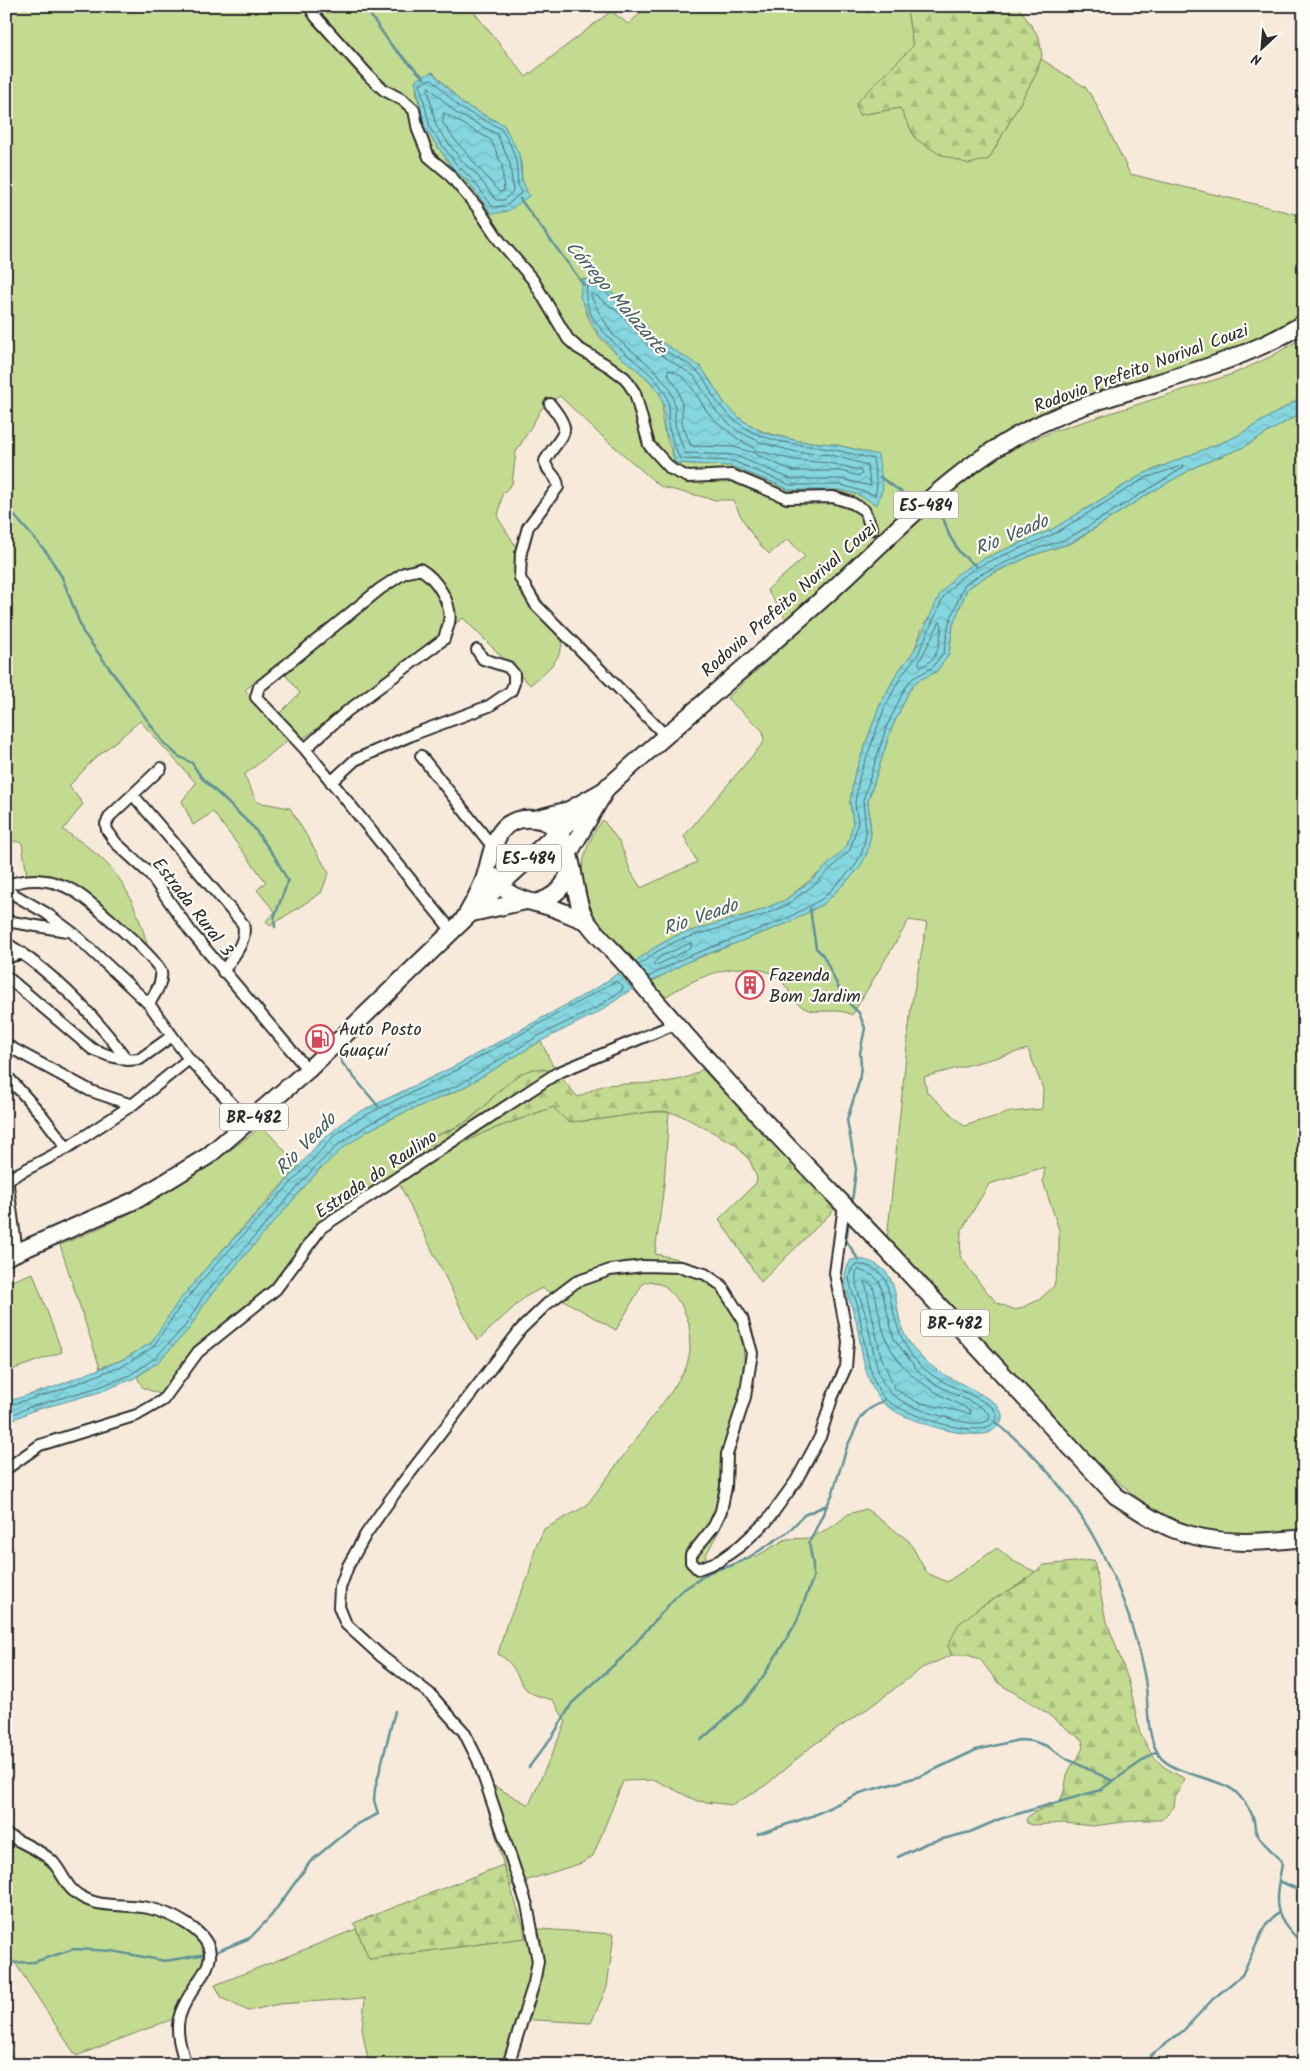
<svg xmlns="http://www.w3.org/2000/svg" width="1310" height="2071" viewBox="0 0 1310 2071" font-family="Kalam,sans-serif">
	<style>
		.green { fill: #c3db91; stroke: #77835e; fill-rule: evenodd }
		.forest { fill: url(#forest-firs); stroke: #77835e }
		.water { fill: url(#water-waves); stroke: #619297 }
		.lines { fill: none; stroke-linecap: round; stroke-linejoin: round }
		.shore { stroke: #4f6f73; stroke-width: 1 }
		.stream { stroke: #619297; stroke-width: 2.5 }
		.minor-casing { stroke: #2b2b2b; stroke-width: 14 }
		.primary-casing { stroke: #2b2b2b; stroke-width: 20 }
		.trunk-casing { stroke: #2b2b2b; stroke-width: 20 }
		.minor { stroke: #fdfcf7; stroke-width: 10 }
		.primary { stroke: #fdfcf7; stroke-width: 16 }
		.trunk { stroke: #fdfcf7; stroke-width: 16 }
		.labels { text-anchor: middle; stroke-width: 4.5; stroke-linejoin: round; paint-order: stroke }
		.shield { fill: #fdfcf7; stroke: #6a6a68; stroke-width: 1 }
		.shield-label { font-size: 16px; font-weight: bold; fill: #2b2b2b }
		.street-label { font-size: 18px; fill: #2b2b2b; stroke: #fdfcf7 }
		.poi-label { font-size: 18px; fill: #2b2b2b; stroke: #fdfcf7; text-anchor: start }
		.water-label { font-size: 19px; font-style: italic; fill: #465e61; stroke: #fdfcf7 }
	</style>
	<defs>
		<pattern id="forest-firs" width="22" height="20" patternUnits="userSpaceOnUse" patternTransform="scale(1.25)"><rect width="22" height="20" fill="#c3db91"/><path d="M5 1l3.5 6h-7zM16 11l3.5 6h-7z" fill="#a8bc7d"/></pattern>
		<pattern id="water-waves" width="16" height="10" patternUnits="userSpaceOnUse" patternTransform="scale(1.25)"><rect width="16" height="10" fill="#85d6df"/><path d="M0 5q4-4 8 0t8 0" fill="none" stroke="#73b8c0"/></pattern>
	</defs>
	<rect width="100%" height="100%" fill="#f7eada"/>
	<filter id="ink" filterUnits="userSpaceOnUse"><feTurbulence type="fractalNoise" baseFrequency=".02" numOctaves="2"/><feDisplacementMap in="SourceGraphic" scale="10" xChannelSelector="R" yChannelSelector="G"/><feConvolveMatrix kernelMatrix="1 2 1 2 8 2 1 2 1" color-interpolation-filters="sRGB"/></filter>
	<g filter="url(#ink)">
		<!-- green -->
		<path class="green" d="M6,6h463l57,71 85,-66 17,13 13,-11 -5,-7h222l10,7c11,-5 28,-12 39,-3l6,36 -57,57 4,12 40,-7 16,31 73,20 47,-85 5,-15 44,28 9,13 36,74 174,42v105l-14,10 -296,109 -31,22 -174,162 -22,-34 38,-33 -17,-18 -19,15c-17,-16 -26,-33 -36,-54h-17l-55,-13 -66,-57 -35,-34 -18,12 -26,44 -4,32 -10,10 -4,24 24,38 -2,11 41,63c6,26 -12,39 -31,55l-67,-67 -159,120 -24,-25 20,-20 -23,-29 -32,26 43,50 -44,35 13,27 33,6 39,65 -8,20 -51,33 -4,-5 9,-9 -18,-22 9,-8 -53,-70 -20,13 -11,-24 14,-18 -56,-62 -49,41 -22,24 14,18 -20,26c55,34 68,59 86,120l-65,-51 -28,-11 -28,-5 -6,-40 -16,-4zM433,72l30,32 41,21 17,37 1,18 6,16 -37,18 -23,-32 -15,-14 -28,-39 -9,-39zM582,279l17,3 31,25 25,31 51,36 19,30 17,16 22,12 34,9 35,3 45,11 -1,49 -18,-9 -19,-5h-50l-58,-24 -57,-3c-3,-13 -13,-33 -13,-44 0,-10 3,-18 -3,-26 -20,-30 -61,-43 -72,-79 -4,-11 -4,-24 -5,-35z
			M1304,337v59l-69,41 -92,37 -92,56 -71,30 -56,64 -10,27 -17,22 -18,34 -25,69 -4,27 3,20 -2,10 -4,13 -12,14 -50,40 -26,11 -82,24 -23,13 -24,17c-11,-15 -36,-40 -42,-55 -13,-30 -5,-66 15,-90l17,23 11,29 10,16 56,-26 -13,-26 80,-94 -1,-11 -36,-33 222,-204 41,-31 29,-17 32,-14 182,-58 37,-17z
			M1304,411v1117c-45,10 -87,8 -130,-9 -49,-20 -97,-79 -133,-117 -51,-54 -102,-108 -154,-162l24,-233 16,-84 -18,-3 -57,95c-15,-9 -34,1 -48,-7 -12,-6 -16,-24 -28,-32 -33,-21 -86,3 -115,24l-14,-16 40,-22 101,-39 37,-20 34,-34 12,-35 -3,-33 23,-71 18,-39 8,-10 19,-9 13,-18 4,-29 14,-36 16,-11 50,-23 39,-12 78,-50 47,-27 45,-18zM1028,1049l15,40 -1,20 -32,3 -46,14 -37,-34 -3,-15zM1045,1167l-2,14 16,49v33l-5,23 -15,14 -23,10 -19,-7 -16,-18 -21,-29 1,-25 28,-47z
			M541,1041l16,34 -57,14 -18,20 -19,15 -39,17 -2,23 63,-32 68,-25 15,15 27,-2 54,-8h20l-5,72 -9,70 19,4 19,8 43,40 6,30 4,42 -19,100 -2,41 -19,36 -2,20 53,-19 29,-17 24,-1 25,-13 13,-11 18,-5 43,32 18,32 20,9 50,-34 16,13 23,11 -16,12 -43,25 -29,37 4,9 -30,13 -52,39 -58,39 -46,39 -33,20 -36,-4 -42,-21 -32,1 -30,75 -11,7 -73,23 -28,-107 48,26 37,-83 -13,-22c-8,-2 -19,-4 -26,-10 -13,-14 -8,-23 -29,-36l8,-29 22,-47 7,-29 9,-20 42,-23 85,-114 15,-24 4,-16 -1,-29 -8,-19 -16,-18 -15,-5 -7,2 -27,47 -74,-42 -17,9 -48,44 -80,-162 -66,40 -65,75 -45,38 -58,63 -20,-7 -6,-11 21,-15 31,-33 19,-31 110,-127 24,-23 27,-18 32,-16 60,-25z
			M262,1126l37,40 -92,101 -56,76 -27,16 -24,9 -40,-123c77,-31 137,-68 202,-119z
			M33,1273l29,79 -56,20v-89z
			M6,1838l42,17 11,24 43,27 45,7 30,9 21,15 18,20 -5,15 -33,45 -102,39 -70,-107z
			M524,1928l90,6 -7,53 -16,36 -74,-4 -15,46h-133l-7,-36 3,-31 -86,6 -31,7 -26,-13 -7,-13 141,-56 13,30 155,-21z"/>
		<!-- forest -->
		<path class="forest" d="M903,6h112l5,3 19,28 3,19 -6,18 -47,85 -20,5 -30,-10 -23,-15 -16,-31 -41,7 -3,-12 57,-57 -6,-36z
			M702,1069l133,140 -74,73 -42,-63 37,-36 1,-5 -7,-17 -15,-17 -55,-29 -16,-4 -15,1 -54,8 -27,2 -15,-15 -68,25 -63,32 -1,-15 3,-8c18,-8 37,-13 51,-26 21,-17 50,-63 82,-40 8,5 15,16 21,22 9,-4 19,-11 29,-12 25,-3 76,2 95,-16z
			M1094,1560l11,56 24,66 11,51 12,22 12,12 21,12 -10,18 -1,10 -13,13h-21l-48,6 -27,-3 -34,2 -4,-2 -1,-4c8,-10 24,-10 33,-19 8,-7 5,-20 10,-29 4,-11 17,-18 13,-31l-41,-31 -43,-26 -18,-24 -13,-4h-15l-4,-9 10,-21 19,-16 43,-25 24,-19z
			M503,1865l21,63 1,10 -156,21 -15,-36z"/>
		<!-- water -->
		<path class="water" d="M432,72l31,32 41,21 15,29 3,26 7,16 -21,15 -16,3 -24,-32 -15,-14 -28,-39 -10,-49z
			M582,279l17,3 31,25 25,31 46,29 24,37 17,16 22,13 34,8 35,3 45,11 5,32 -6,18 -18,-10 -19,-5h-50l-59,-24 -56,-3 -4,-19 -7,-15v-22l-4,-13 -13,-16 -30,-24 -20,-22 -17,-35z
			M1304,396v15l-62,37 -45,18 -47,27 -79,50 -38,12 -50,23 -16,11 -14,36 -4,29 -13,18 -19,9 -8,10 -18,39 -23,71 3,33 -4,20 -8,15 -34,34 -37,20 -101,39 -40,22 -17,-19 24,-17 23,-13 82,-24 26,-11 26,-19 36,-35 6,-23 -3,-20 4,-27 25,-69 18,-34 17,-22 26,-57 17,-20 23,-14 71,-30 92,-56 92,-37z
			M618,973l14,16 -33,23 -58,29 -80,48 -60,25 -32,16 -26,18 -25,23 -110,127 -19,31 -31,33 -25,17 -33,13 -68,19 -26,12v-21l48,-15 70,-28 27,-16 26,-40 30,-36 64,-68 48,-56 32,-27 102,-49 147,-81z
			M859,1259c48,8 30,47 47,78 21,38 57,43 90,67 5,6 9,13 4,20 -3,4 -8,8 -12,9 -22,7 -93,-15 -107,-32 -18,-22 -19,-54 -25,-80 -5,-21 -19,-41 -5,-61z"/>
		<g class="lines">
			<!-- shore -->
			<path class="shore" d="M432,79l28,29 40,20c7,9 14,23 16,34 2,11 0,21 5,31l-15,13 -13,1 -21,-28 -16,-15 -26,-36 -10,-44z
				M429,87l27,26 41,21 13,29 3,28 -9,9h-8l-19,-25 -16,-15 -25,-34 -8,-36z
				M444,113l47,27 11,25 2,26 -5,1 -48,-57 -8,-12z
				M587,286c22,-3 49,41 64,55 14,13 35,18 48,32 9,9 13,25 23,35 32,35 63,34 107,41 15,2 29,7 44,10l4,27 -2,9 -34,-10h-51l-57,-24 -53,-2c-4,-9 -11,-27 -12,-36 -1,-6 1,-10 1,-16 -1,-12 -10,-24 -18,-32 -21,-20 -74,-54 -64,-89z
				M593,293l29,22 26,31 46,30 22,35 20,19 26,13 34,9 35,3 36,10 4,21 -30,-7h-50l-57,-24 -49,-2 -10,-28v-19l-5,-17 -15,-19 -42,-35 -16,-26 -6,-13z
				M668,370c23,4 29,32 44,47 13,14 27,23 43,32v4l-22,-6 -42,-1 -9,-23v-18l-4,-16 -10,-15z
				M759,451l35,9 35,3 31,7 2,4 -3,2 -18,-5h-48l-36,-16 -1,-3z
				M940,622l2,3c-2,15 -3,37 -21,41l-2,-3z
				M691,943v5l-36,18 -3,-1 8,-8z
				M639,965l17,-13 23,-12 82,-24 26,-11 28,-21 35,-34 8,-27 -3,-20 4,-25 25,-69 17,-33 17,-22 26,-58 16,-18 23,-14 71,-30 91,-56 39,-13 -1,3 -114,70 -39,13 -49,23 -17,11 -15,38 -5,29 -12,16 -19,10 -8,10 -19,40 -23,72 3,34 -4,18 -7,14 -33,33 -36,20 -100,38 -38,20
				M855,1265c13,-2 25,5 31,16 10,38 12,72 49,96 18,11 40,18 57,30l5,7c-1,35 -97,-1 -112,-15 -17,-17 -22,-68 -27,-92 -3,-14 -16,-29 -3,-42z
				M859,1270l15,6 6,7 14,56 24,32 15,12 48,24 9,8 -1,5c-11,7 -29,1 -41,-2 -74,-20 -66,-32 -82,-101 -3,-14 -12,-30 -10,-44z
				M865,1281l8,5c5,18 7,40 15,57 16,35 50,51 82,67l1,4 -54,-12 -22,-13 -14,-33z
				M6,1406l49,-14 71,-28 27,-17 28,-42 30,-35 125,-136 18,-13 101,-50 161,-90 7,5 -1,4 -26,18 -58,28 -79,49 -61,24 -31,16 -28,19 -24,23 -111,128 -19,31 -30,32 -25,17 -31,12 -69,20 -24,10"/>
			<!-- stream -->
			<path class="stream" d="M364,6l28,40 32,32
				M520,199l64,86
				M880,477l36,25
				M6,506l41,47 15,24 21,55 81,111 14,13 14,7 9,14 53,51 21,29 13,24 -14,37 1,9
				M930,511l14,9 5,15 11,18 16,13
				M810,909l6,39 7,7 20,42 16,16 6,15 -5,25 1,13 -2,16 -12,38 9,49 -4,33
				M337,1052l6,12 35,42
				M849,1221l-3,19 13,21
				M996,1423c80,61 128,154 148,251 6,27 0,58 15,81 12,19 56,22 74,35 7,5 17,19 20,27 2,5 1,11 3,15 6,12 19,20 26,32 -8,43 -10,50 22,81
				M701,1740l44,-39 19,-26 32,-52 17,-45v-13l-4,-22 23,-48 15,-48 14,-30 7,-7 16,-10
				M529,1767l25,-33 18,-31 53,-48 55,-63 33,-22 17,-4 18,-8 40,-26 16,-17 23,-10
				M758,1834l54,-18 48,-23 61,-17 55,-26 43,-10 13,1 15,5 20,13 46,22
				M898,1857l29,-14 43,-11 30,-13 100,-29 57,-39
				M1279,1881l25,11
				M218,1951l32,-13 21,-22 39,-54 43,-36 25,-12 -4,-14 1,-11 20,-78
				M6,1963l28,-1 40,-13 38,2 53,10 42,-7
				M6,2052l9,8 11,5
				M1147,2065l4,-10 32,-24 30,-32 29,-24 24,-51 12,-11"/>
			<defs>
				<path id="minor" d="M309,6l7,11 53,59 15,14 19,10 11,10 4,20 11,27 19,16 29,34 22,33 34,40 35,59 10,9 32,19 15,11 10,15 14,52 22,24 17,8 44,-2 55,23 46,-1 19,6 12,7 8,19
					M550,404c26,32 11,28 -5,57 0,10 13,14 13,26l-30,40 -7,25 -1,26 16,27 129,130
					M305,749l41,-37 98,-73c1,-5 4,-11 5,-16 4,-19 -13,-45 -29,-54l-16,4 -24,16 -121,98 -3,10 49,52 147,182
					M421,756l71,90
					M161,768l-51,48 -4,8 1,6 9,13 34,31 41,58 117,138
					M331,782l24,-22 59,-26 75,-28 22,-15 3,-8v-9l-6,-7 -25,-8 -6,-9
					M133,795l110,129c5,18 -11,33 -20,48
					M6,886c21,-9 45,-8 66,4 14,7 87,70 89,82 2,11 -7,23 -12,32
					M6,890l40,23 27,20 76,71 40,55 60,63
					M6,921l61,10
					M6,943c48,30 88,72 121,117
					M6,958l16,-5
					M6,976l86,73 18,7 17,4 13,-1 32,-23
					M6,1045l85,46 41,14
					M6,1075l35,39 26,34
					M6,1171l11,82
					M8,1179l59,-31 65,-43 57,-46
					M6,1469l34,-24 97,-30 26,-15 35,-48 78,-63 46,-62 235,-154 118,-49
					M6,1834c15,9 33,15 46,27 11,12 14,27 28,35 21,13 45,7 68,12 20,4 63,23 62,48 -1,11 -7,18 -13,27 -22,35 -24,42 -11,82
					M508,2065l26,-82 4,-22 -11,-56 -49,-145 -14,-28 -34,-38 -49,-38 -35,-32 -7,-17 1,-19 8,-22 18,-32 31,-44 124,-161 26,-25 29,-22 34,-12 33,-4 38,1 24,7 16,11 21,33 10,35 -7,44 -18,57 -1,33 -5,24 -7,15 -23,29v7l7,7 21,-8 21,-15 27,-25 29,-40 24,-44 12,-39 14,-31 2,-26 -13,-68 9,-68"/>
				<path id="primary" d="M559,831c83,-76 168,-148 252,-222 62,-54 125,-125 195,-167 92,-56 207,-61 298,-119"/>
				<path id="trunk" d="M535,819l34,-9 34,-19
					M569,853l39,-67
					M495,877c13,24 35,23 58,31 11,4 22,9 33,13
					M535,903c19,-5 33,-17 35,-38
					M472,913l54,-12
					M462,922c9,-14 16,-27 22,-42 9,-27 9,-65 50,-61 48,5 32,73 54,104 11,15 26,28 38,42 68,83 141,160 215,237 93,96 183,196 275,294 18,11 37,25 57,33 42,17 87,14 131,9
					M6,1257l132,-58 70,-43 100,-86 192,-185 59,-54"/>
			</defs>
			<!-- minor casing -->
			<use href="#minor" class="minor-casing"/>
			<!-- primary casing -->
			<use href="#primary" class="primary-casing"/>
			<!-- trunk casing -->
			<use href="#trunk" class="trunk-casing"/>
			<!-- minor -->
			<use href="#minor" class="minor"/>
			<!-- primary -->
			<use href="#primary" class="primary"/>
			<!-- trunk -->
			<use href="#trunk" class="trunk"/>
		</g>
	</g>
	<!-- icons -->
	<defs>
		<symbol id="building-ring" viewBox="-11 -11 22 22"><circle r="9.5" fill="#fdfcf7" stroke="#d1495b" stroke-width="1.5"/><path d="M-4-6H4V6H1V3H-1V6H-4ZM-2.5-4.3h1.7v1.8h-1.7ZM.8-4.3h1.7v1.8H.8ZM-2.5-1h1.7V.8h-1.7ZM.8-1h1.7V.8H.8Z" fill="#d1495b"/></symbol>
		<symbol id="fuel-ring" viewBox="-11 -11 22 22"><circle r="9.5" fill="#fdfcf7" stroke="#d1495b" stroke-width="1.5"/><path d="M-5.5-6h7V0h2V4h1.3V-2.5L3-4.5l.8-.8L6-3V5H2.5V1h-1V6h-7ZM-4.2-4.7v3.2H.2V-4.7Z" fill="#d1495b"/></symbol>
	</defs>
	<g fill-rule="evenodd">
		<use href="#building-ring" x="734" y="969" width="32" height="32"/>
		<use href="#fuel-ring" x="304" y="1023" width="32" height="32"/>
	</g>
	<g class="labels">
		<!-- shield labels -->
		<g class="shield">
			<rect x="893.5" y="491.5" width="65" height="27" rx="4"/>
			<rect x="496.5" y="844.5" width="65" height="27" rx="4"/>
			<rect x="220" y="1103.5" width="68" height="27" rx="4"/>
			<rect x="921" y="1309.5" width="68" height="27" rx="4"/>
		</g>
		<g class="shield-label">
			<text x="926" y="511">ES-484</text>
			<text x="529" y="864">ES-484</text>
			<text x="254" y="1123">BR-482</text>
			<text x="955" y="1329">BR-482</text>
		</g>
		<!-- street labels -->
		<g class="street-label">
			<text transform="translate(1141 368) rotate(-20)" y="6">Rodovia Prefeito Norival Couzi</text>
			<text transform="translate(789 599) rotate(-41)" y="6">Rodovia Prefeito Norival Couzi</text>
			<text transform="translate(193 907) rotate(52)" y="6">Estrada Rural 3</text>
			<text transform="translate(376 1174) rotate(-34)" y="6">Estrada do Raulino</text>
		</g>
		<!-- poi labels -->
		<g class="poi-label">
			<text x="769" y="981">Fazenda<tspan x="769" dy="21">Bom Jardim</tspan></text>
			<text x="339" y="1035">Auto Posto<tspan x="339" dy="21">Guaçuí</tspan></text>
		</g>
		<!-- water labels -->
		<g class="water-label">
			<text transform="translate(617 297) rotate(49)" y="7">Córrego Malazarte</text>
			<text transform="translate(1011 534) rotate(-23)" y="7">Rio Veado</text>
			<text transform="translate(700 916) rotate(-19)" y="7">Rio Veado</text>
			<text transform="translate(305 1143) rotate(-46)" y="7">Rio Veado</text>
		</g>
	</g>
	<!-- margin -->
	<rect width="1310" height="2071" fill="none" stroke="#fdfcf7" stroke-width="25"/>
	<rect x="12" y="12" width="1285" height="2046" fill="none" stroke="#2b2b2b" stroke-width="2" filter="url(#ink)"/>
	<!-- north arrow -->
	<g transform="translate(1262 48) rotate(206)" stroke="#fdfcf7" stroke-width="4" paint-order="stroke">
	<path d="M0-4L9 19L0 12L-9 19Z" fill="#2b2b2b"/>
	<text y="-8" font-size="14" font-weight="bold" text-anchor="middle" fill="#2b2b2b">N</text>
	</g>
</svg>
